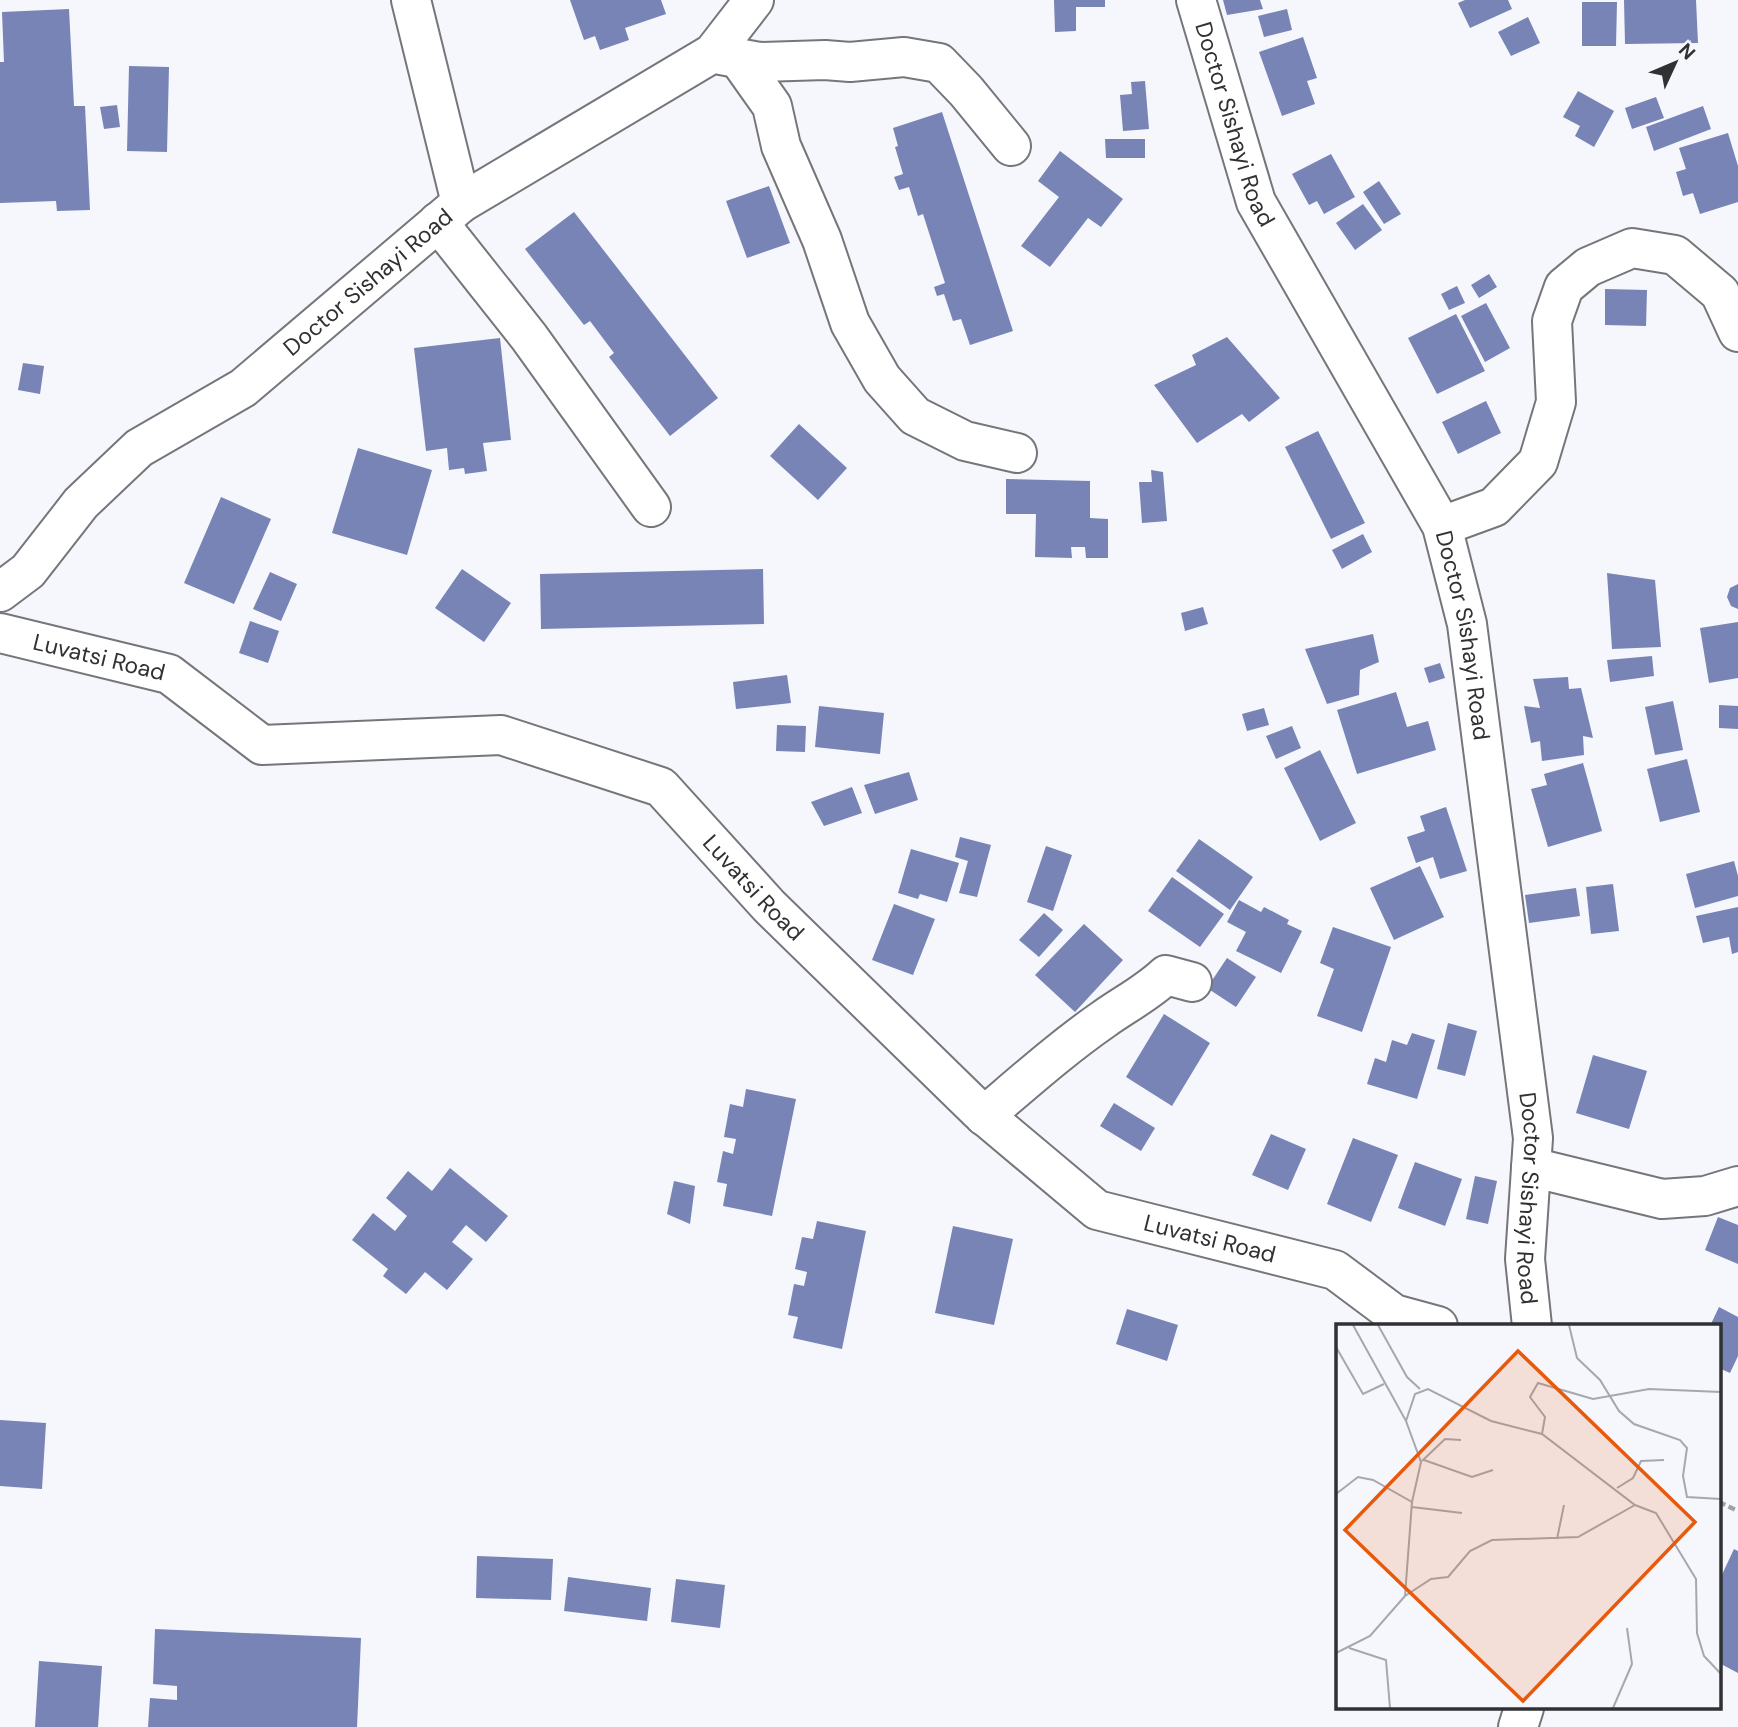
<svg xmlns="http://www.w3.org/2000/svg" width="1738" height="1727" viewBox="0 0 1738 1727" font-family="'DM Sans',sans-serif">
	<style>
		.building { fill: #7784b5 }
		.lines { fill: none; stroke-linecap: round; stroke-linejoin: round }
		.minor-casing { stroke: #74767a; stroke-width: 42 }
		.path { stroke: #a0a2a5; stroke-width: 4.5; stroke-dasharray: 7 3.5; stroke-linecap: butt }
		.minor { stroke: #fff; stroke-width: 38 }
		.labels { text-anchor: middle; stroke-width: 5; stroke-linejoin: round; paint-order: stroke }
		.street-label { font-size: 23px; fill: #303133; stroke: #f5f7fc }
		.inset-road { fill: none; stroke: #a6a8ac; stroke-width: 2 }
		.view { fill: #e8590c; fill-opacity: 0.15; stroke: #e8590c; stroke-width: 3.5 }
		.inset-edge { fill: none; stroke: #303133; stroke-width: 3.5 }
	</style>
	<rect width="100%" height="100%" fill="#f5f7fc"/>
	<!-- building -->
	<path class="building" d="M570,0h91l5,14 -41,14 4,12 -29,10 -5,-14 -11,4z
		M1054,0h51v7h-29v24l-21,1z
		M1223,0h37l3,9 -36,6z
		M1465,0h43l4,9 -42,19 -12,-25z
		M1624,0h72l2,43 -73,1z
		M1582,2h35l-1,44h-34z
		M69,9l5,97h11l5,104 -33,1 -1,-10 -56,2v-141h4l-2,-50z
		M1287,9l5,21 -28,7 -6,-21z
		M1528,17l12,26 -29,13 -13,-24z
		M1303,37l14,41 -10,3 8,23 -33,12 -23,-64z
		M129,66l40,1 -2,85 -40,-1z
		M1145,81l4,48 -26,2 -3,-36 12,-1 -1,-12z
		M1578,91l36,20 -20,36 -19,-11 5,-10 -17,-9z
		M1656,97l8,21 -32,11 -7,-21z
		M117,105l3,22 -16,2 -4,-22z
		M1703,106l8,23 -57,22 -8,-24z
		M942,112l71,219 -43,14 -9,-26 -8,2 -9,-27 -7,2 -3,-9 11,-4 -22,-69 -5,2 -9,-29 -10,3 -5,-13 9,-3 -8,-27 3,-1 -5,-18z
		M1728,133l10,33v36l-38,12 -7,-21 -10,3 -7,-24 10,-3 -7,-21z
		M1105,139h40v19h-39z
		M1060,151l63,48 -22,28 -13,-9 -38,49 -29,-21 38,-49 -21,-16z
		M1331,154l24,43 -31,17 -7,-13 -8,4 -17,-31z
		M1379,181l22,33 -17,10 -21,-32z
		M769,186l21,57 -43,15 -21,-57z
		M1363,204l19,26 -27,20 -19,-27z
		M574,212l144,186 -48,38 -61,-79 5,-4 -24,-32 -6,4 -59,-76z
		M1489,274l8,13 -18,11 -8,-13z
		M1457,286l8,17 -16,7 -8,-16z
		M1605,289l42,1 -1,36 -41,-1z
		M1486,303l24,45 -25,14 -24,-46z
		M1456,314l29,57 -48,23 -29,-56z
		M1227,337l53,61 -31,24 -7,-8 -45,29 -43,-58 42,-20 -4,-10z
		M500,338l11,102 -28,3 4,28 -22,3 -1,-6 -15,2 -2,-22 -21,3 -12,-103z
		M23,363l21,3 -4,28 -22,-4z
		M1486,401l15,32 -43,21 -16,-32z
		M799,424l48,44 -29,32 -48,-44z
		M1318,431l47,92 -34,16 -46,-92z
		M358,448l74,22 -25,85 -75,-22z
		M1151,470l12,2 4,49 -25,2 -3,-41h13z
		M1006,479l84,2v37l18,1v39h-22l-1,-11h-14l1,11 -37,-1 1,-43h-30z
		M221,497l50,22 -37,85 -50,-21z
		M1363,534l9,18 -30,17 -10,-19z
		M462,569l49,34 -27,39 -49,-34z
		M763,569l1,55 -223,5 -1,-55z
		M270,572l27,12 -16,37 -28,-12z
		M1607,573l48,7 6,67 -49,2z
		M1738,584v25l-7,-3 -4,-9 3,-9z
		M1203,607l5,17 -23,7 -4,-18z
		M250,621l29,10 -11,32 -29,-10z
		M1738,622v56l-29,5 -9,-55z
		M1373,634l6,28 -19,8 -1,25 -32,9 -22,-55z
		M1652,656l2,20 -44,6 -3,-22z
		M1440,663l5,15 -16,5 -5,-15z
		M787,675l4,28 -55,6 -3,-27z
		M1568,677l1,12 12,-1 12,50 -10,-2 1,19 -42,6 -2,-20 -9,2 -7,-37 16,2 -7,-29z
		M1396,692l11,35 21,-6 8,29 -79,24 -20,-64z
		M1673,701l10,49 -28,5 -10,-48z
		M1719,705l19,1v23l-19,-1z
		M819,706l65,7 -4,41 -65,-7z
		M1264,708l5,17 -22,6 -5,-17z
		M777,725l29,1 -1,26 -29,-1z
		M1292,726l9,22 -25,11 -10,-23z
		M1320,750l36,73 -36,18 -36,-73z
		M1687,759l13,53 -40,10 -13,-53z
		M1583,763l19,68 -54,16 -17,-58 16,-4 -3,-11z
		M909,772l9,28 -43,14 -11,-29z
		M852,787l10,26 -38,13 -13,-24z
		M1446,807l21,64 -27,8 -7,-22 -17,6 -9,-26 18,-6 -5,-15z
		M960,837l31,8 -14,52 -18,-4 9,-32 -13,-4z
		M1199,839l54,38 -23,33 -54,-39z
		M1046,846l26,9 -19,56 -26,-9z
		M911,849l48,14 -12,39 -27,-8 -2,5 -20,-6z
		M1734,861l4,15v20l-43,12 -9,-34z
		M1420,866l24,51 -50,23 -24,-52z
		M1172,877l52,37 -24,33 -52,-36z
		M1613,884l6,47 -28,3 -5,-47z
		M1576,888l4,28 -51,7 -4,-28z
		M1239,900l22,12 3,-5 25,13 -2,4 15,7 -21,42 -45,-22 10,-19 -19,-10z
		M894,904l41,15 -22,56 -41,-15z
		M1738,907v45l-6,2 -3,-17 -26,6 -7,-27z
		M1044,913l19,17 -24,27 -20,-17z
		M1084,924l39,36 -48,52 -40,-37z
		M1333,927l58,20 -29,85 -45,-16 17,-47 -14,-6z
		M1227,958l29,19 -20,30 -29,-19z
		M1164,1014l46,29 -38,63 -46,-29z
		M1448,1023l29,8 -12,45 -28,-7z
		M1412,1033l23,7 -18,59 -50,-15 8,-26 11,4 6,-22 15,5z
		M1593,1055l54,16 -18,58 -53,-16z
		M746,1089l50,10 -24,117 -49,-10 4,-22 -10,-2 6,-31 10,3 3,-15 -12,-2 6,-33 13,3z
		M1114,1103l41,25 -14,23 -41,-25z
		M1271,1134l35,15 -18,41 -36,-15z
		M1353,1138l45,17 -27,67 -44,-18z
		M1415,1162l47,17 -17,47 -47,-18z
		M450,1168l58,48 -22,26 -20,-17 -14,17 21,17 -26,31 -22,-18 -19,22 -23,-18 5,-7 -36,-29 21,-27 22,18 12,-15 -21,-18 22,-27 24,20z
		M1475,1176l22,5 -9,43 -22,-5z
		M674,1181l21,5 -5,38 -23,-10z
		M1718,1217l20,8v39l-33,-14z
		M817,1221l49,10 -24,118 -49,-11 5,-21 -10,-2 6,-31 10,2 3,-14 -12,-3 7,-32 11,2z
		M953,1226l60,13 -19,86 -59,-12z
		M1719,1307l19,10v39l-8,17 -11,-5v-42h-9z
		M1127,1309l51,16 -11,36 -51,-17z
		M0,1420l46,3 -4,66 -42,-3z
		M1734,1549l4,2v122l-19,-10v-82z
		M477,1556l76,3 -2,41 -75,-2z
		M568,1577l83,11 -4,33 -83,-10z
		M676,1579l49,6 -5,43 -49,-6z
		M155,1629l206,9 -4,89h-209l2,-29 27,2v-14l-24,-2z
		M39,1661l63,5 -4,61h-63z"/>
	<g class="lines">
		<defs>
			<g id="minor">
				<path d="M411,0l50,203"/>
				<path id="s1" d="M1196,0l60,202 186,324 25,98 66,514 -8,121 7,67"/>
				<path d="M721,55l38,7 66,-2 25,2 54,-5 35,6 27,28 45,55"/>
				<path d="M738,58l34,48 9,40 41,94 28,83 32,56 33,37 50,25 52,12"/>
				<path d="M438,222l91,115 122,170"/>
				<path d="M1442,526l52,-19 44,-45 18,-60 -4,-81 12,-34 24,-20 44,-19 43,7 45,38 18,39"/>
				<path id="s2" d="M0,592l28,-21 53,-68 58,-55 104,-60 218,-185 252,-150 41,-53"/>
				<path id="s3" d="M0,633l169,41 93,71 239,-10 160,52 108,119 210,205 118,99 238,60 59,44 44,12"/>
				<path d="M984,1116c39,-33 78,-68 120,-97 21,-15 43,-26 62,-44l26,7"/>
				<path d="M1531,1167l131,32 43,-3 33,-10"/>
				<path d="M1518,1727l6,-19"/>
			</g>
		</defs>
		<!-- minor casing -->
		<use href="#minor" class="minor-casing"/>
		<!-- path -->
		<path class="path" d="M1719,1502l19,9"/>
		<!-- minor -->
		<use href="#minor" class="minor"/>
	</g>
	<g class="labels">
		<!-- street labels -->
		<g class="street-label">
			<text dy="8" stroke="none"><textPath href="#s1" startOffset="130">Doctor Sishayi Road</textPath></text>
			<text dy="8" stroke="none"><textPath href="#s2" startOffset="485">Doctor Sishayi Road</textPath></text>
			<text dy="8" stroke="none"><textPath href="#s1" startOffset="696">Doctor Sishayi Road</textPath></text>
			<text dy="8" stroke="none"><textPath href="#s3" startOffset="102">Luvatsi Road</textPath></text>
			<text dy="8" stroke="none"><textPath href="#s3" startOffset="835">Luvatsi Road</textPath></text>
			<text dy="8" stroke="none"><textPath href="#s1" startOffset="1264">Doctor Sishayi Road</textPath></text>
			<text dy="8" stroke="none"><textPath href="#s3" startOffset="1423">Luvatsi Road</textPath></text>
		</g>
	</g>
	<!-- overview -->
	<g transform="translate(1336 1324)">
		<rect width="385" height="385" fill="#f5f7fc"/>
		<path class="inset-road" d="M17,1l53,96M42,1l29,52 13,12M233,1l8,33 23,22 19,31 15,13 46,16 7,8 -4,28 4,21 34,2M0,23l27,47 21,-10M206,110l3,-17 -15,-20 8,-14 55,16 56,-10 72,3M88,136l48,17 21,-7M86,137l23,-22 16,1M281,164l16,-10 8,-17 23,-1M0,170l22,-17 15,3 39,22M76,183l50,6M221,215l7,-34M69,272l26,-17 17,-2 22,-26 22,-11 86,-3 57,-32M13,324l37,12 4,48M0,329l34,-17 35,-40 7,-94 9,-40 -15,-41 9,-27 13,-5 63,32 51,13 93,71 21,8 40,66 1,54 7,23 17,18M277,384l19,-44 -5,-36"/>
		<path class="view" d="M182,27l177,171 -172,179 -178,-171z"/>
		<rect width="385" height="385" class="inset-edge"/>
	</g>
	<!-- north arrow -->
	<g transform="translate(1675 63) rotate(46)" stroke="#f5f7fc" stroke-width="5" paint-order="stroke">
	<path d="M0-5L12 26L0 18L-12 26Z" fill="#303133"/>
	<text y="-10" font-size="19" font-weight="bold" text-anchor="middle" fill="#303133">N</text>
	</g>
</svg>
